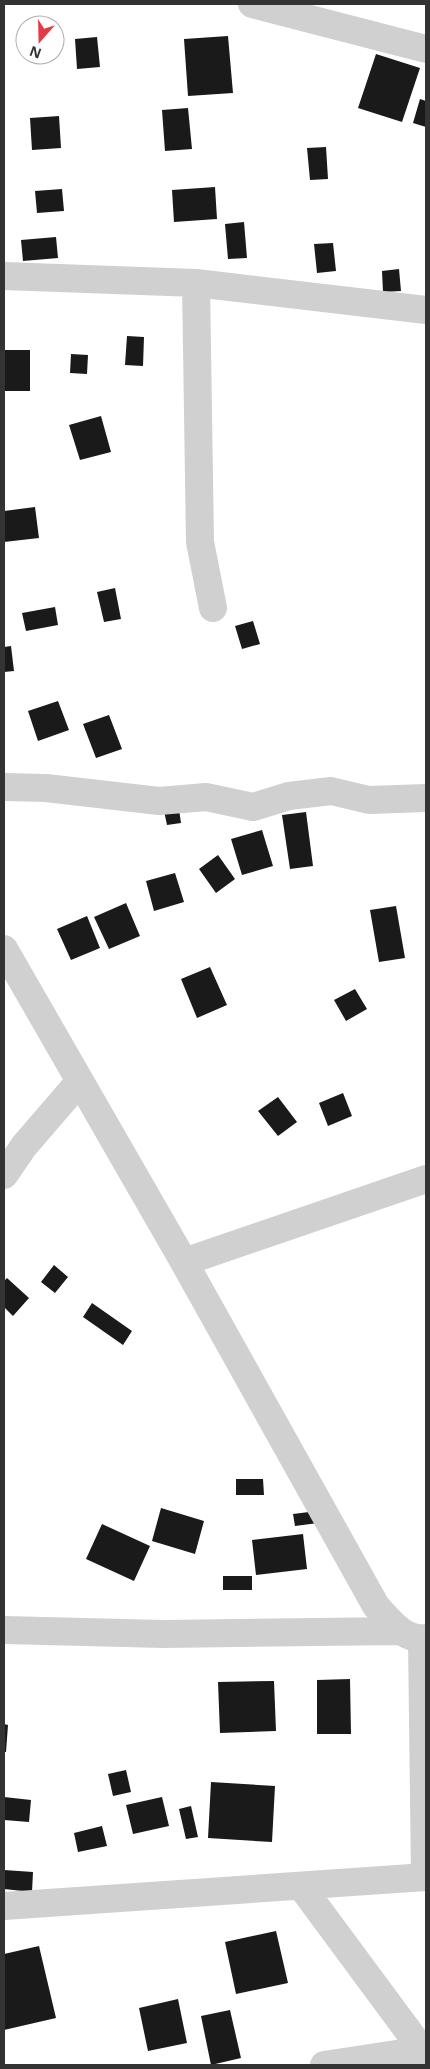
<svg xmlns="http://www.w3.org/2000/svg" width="430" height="2069" viewBox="0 0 430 2069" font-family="'Noto Sans',sans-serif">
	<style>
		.building { fill: #1a1a1a }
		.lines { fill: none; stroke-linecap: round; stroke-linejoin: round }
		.street { stroke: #d0d0d0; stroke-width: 28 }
	</style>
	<rect width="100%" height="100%" fill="#fff"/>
	<!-- building -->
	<path class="building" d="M228,36l5,57 -45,3 -4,-57z
		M97,37l3,30 -23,2 -2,-30z
		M376,54l44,14 -18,54 -44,-14z
		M420,99l6,2v26l-13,-4z
		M188,108l4,41 -27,2 -3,-41z
		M59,116l2,32 -29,2 -2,-32z
		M326,147l2,32 -18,1 -3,-32z
		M215,187l2,32 -43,3 -2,-32z
		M62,189l2,22 -27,2 -2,-22z
		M244,222l3,36 -19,1 -3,-35z
		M56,237l2,21 -35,3 -2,-21z
		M333,243l3,28 -19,2 -3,-29z
		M399,269l2,22 -18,1 -1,-21z
		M127,336l17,1 -1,29 -18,-1z
		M4,350h26v41h-26z
		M71,354l17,1 -1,19 -17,-1z
		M101,416l10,36 -31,8 -11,-35z
		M35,507l4,31 -35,4v-31z
		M115,588l6,31 -17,3 -7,-30z
		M55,607l3,18 -32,6 -4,-18z
		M253,621l7,23 -18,5 -7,-23z
		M11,646l3,25 -10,1v-25z
		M58,701l11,29 -31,11 -10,-30z
		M109,715l13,34 -26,9 -13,-34z
		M179,809l2,14 -14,2 -3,-14z
		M306,812l7,54 -23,3 -8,-54z
		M262,830l11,36 -31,9 -11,-36z
		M218,855l17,24 -19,14 -17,-24z
		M175,873l9,29 -30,9 -8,-30z
		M126,903l14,33 -31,13 -15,-32z
		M396,906l9,52 -26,4 -9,-52z
		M87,916l13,32 -29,12 -14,-31z
		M210,967l17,38 -30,13 -16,-39z
		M355,989l12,20 -21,12 -12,-21z
		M343,1093l9,23 -24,10 -9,-23z
		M278,1097l19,25 -19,14 -20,-25z
		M54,1265l14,12 -13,16 -14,-11z
		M7,1278l22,20 -16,18 -9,-9v-26z
		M92,1303l40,28 -9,14 -40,-28z
		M236,1479h27l1,16h-28z
		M161,1508l43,13 -9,33 -43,-13z
		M317,1511l1,12 -23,3 -2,-12z
		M102,1524l48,22 -16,35 -48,-22z
		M303,1534l4,35 -51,6 -4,-35z
		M223,1576h29v14h-29z
		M350,1679l1,55h-34v-54z
		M274,1681l2,50 -56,2 -2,-51z
		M4,1724l4,1 -2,27h-2z
		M126,1770l5,22 -18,4 -5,-22z
		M211,1782l64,4 -3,56 -64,-4z
		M4,1797l27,3 -2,22 -25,-2z
		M162,1797l7,29 -36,8 -7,-29z
		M191,1806l7,31 -12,2 -7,-30z
		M102,1826l5,20 -29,6 -4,-19z
		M4,1870l29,2 -1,20 -28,-3z
		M276,1931l12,52 -52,11 -11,-52z
		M39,1946l17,72 -52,12v-76z
		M178,1999l9,44 -39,8 -9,-43z
		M230,2010l11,48 -30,7 -10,-49z"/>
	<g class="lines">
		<!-- street -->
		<path class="street" d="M252,4l174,45
			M4,276l192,7 230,27
			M196,283l4,259 13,66
			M4,787l42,1 113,13 47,-4 47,10 36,-11 42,-5 38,9 57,-2
			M4,949l180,313 192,344c13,14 28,35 50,32
			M4,1175l20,-29 56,-65
			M184,1262l242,-83
			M4,1630l160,4 235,-3
			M422,1639l3,238
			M301,1886l125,169
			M4,1906l422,-29
			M324,2065l98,-15"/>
	</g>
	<!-- border -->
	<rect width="430" height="2069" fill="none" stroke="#333333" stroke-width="10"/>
	<!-- north arrow -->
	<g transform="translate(40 40) rotate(200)"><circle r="24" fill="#ffffff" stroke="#adadad"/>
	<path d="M0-4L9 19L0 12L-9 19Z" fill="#e63946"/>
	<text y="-8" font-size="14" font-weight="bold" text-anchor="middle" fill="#333333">N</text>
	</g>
</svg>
